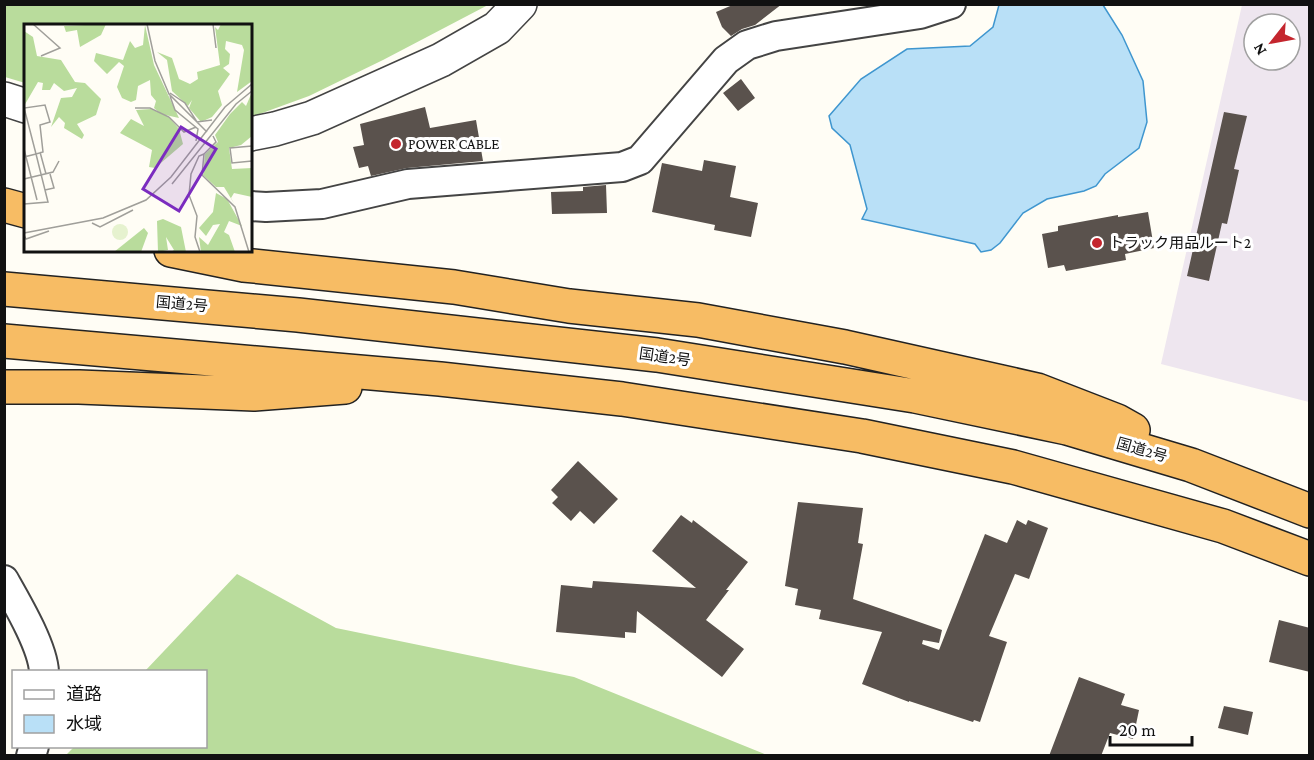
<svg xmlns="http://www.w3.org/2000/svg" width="1314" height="760" viewBox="0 0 1314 760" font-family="'Crimson Pro','Noto Sans JP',serif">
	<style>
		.industrial { fill: #eee6ef; fill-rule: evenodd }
		.forest { fill: #b9dc9c }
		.water { fill: #b9e0f7; stroke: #3f96cf; stroke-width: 1.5 }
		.building { fill: #5a524d }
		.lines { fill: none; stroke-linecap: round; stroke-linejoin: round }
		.minor-casing { stroke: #444; stroke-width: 32 }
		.tertiary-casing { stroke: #444; stroke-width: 36 }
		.trunk-casing { stroke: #222; stroke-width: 36 }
		.minor { stroke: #fff; stroke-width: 28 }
		.tertiary { stroke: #fff; stroke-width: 33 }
		.trunk { stroke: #f7bc64; stroke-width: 33 }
		.poi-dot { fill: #c4262e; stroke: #fff; stroke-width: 2 }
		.labels { text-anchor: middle; stroke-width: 6; stroke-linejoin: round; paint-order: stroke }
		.poi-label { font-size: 15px; fill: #111; stroke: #fff; text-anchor: start }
		.street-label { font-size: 15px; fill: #111; stroke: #fff }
		.inset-road { fill: none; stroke: #a09f9a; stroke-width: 1.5 }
		.view { fill: #7b2cbf; fill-opacity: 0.15; stroke: #7b2cbf; stroke-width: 3 }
		.inset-edge { fill: none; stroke: #111; stroke-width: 3 }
	</style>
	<rect width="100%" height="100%" fill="#fffdf5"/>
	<!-- industrial -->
	<path class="industrial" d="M1242,5h67v397l-148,-38zM1254,24h36v36h-36z"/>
	<!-- forest -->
	<path class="forest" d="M4,5l1,-1 483,1 -105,55 -74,36 -58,21 -1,-91h-224l-1,57 -20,-6z
		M237,574l99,54 238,49 193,78h-701l8,-8 132,-1v-74l-61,-1z"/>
	<!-- water -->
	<path class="water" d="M1103,5l19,30 21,46 4,41 -8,26 -34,26 -9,12 -12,5 -37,8 -24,14 -23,30 -9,7 -10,2 -6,-8 -113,-25 5,-10 -17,-64 -18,-17 -3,-12 32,-37 46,-30 63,-3 23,-19 6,-22z"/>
	<!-- building -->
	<path class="building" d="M735,4h47l-27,21 -13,4 -11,7 -9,-9 -6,-15z
		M741,79l14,19 -17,13 -15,-18z
		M425,107l5,21 46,-8 7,41 -76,7 -36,8 -3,-10 -9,2 -6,-21 11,-2 -4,-21z
		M1224,112l23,4 -13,53 5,1 -12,54 -5,-1 -13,58 -22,-5z
		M704,160l32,6 -6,31 28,6 -7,34 -37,-7 1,-5 -63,-13 10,-49 40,8z
		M606,185l1,28 -55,1 -1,-22 32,-1v-4z
		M1148,212l6,36 -29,6 1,6 -60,11 -2,-6 -16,3 -6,-34 16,-3v-5l60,-11v2z
		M578,461l40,38 -24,25 -14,-13 -9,10 -19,-18 6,-6 -7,-7z
		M798,502l65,6 -5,35 5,1 -10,55 89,31 -3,13 -16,-3 -1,4 17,6 46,-116 22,9 10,-23 9,5 2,-5 20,8 -19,51 -14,-5 -26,62 18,6 -27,80 -6,-2 -1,2 -64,-21v1l-47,-18 20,-52 -63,-13 2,-9 -26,-5 3,-16 -13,-3z
		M681,515l11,8 1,-3 55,42 -22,28h3l-23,30 38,29 -22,28 -85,-66 -1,22 -11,-1v6l-69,-6 5,-47 31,3 1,-7 103,7 -44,-37z
		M1279,620l31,8v44l-41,-10z
		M1079,677l46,17 -4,11 18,5 -6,29 -23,-6 -9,23h-52z
		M1224,706l29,6 -5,23 -30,-7z"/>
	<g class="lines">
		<defs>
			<path id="minor" d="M250,206l16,1 56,-3 86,-20 214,-17 18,-7 86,-100 21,-15 29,-9 144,-22 31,-10
				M4,580c13,23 39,67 40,92
				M31,756l3,-10"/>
			<path id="tertiary" d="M4,99l22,7
				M250,134l25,-5 37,-11 129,-58 56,-32 23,-24"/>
			<path id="trunk" d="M4,205l22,6
				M171,250l73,15 210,22 115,19 129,14 147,27 192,43 80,31 16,9
				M4,289l294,26 359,40 258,41 152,32 124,37 119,46
				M4,341l436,38 182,20 240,37 151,31 210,59 87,33
				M4,387h75l175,7 91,-7"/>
		</defs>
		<!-- minor casing -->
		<use href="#minor" class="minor-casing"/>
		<!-- tertiary casing -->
		<use href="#tertiary" class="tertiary-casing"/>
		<!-- trunk casing -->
		<use href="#trunk" class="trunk-casing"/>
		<!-- minor -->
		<use href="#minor" class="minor"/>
		<!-- tertiary -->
		<use href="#tertiary" class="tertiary"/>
		<!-- trunk -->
		<use href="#trunk" class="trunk"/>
	</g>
	<!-- markers -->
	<g class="poi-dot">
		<circle cx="396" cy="144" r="6"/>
		<circle cx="1097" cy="243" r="6"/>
	</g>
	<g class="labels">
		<!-- poi labels -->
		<g class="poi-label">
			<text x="408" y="149">POWER CABLE</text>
			<text x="1109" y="248">トラック用品ルート2</text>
		</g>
		<!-- street labels -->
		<g class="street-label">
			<text transform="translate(182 304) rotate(5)" y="5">国道2号</text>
			<text transform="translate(665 357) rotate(8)" y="5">国道2号</text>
			<text transform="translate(1142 450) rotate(16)" y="5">国道2号</text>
		</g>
	</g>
	<!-- overview -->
	<g transform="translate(24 24)">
		<rect width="228" height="228" fill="#fffdf5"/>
		<path d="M82,0l-5,11 -21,12 -3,-17 -11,2 -2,-6zM197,0h31v57l-15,11 7,-42 -2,-5 -16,-4 -1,8 5,5 -1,10 -6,4 7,6 -12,17 4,14 -10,12 -11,5 -12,-14 3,-8 -4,6 -16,-15 -5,-31 -10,-8 15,6 7,21 11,5 8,-5 -1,-7 23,-7 -5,-38 3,3zM121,1l9,40 25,53 -18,-4 -7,-6 2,-7 -5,-6 -1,-15 -12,6 -2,14 -5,2 -9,-4 -5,-11 7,-21 -5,-4 -12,12 -13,-13 2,-8 27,7 7,-19 5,7 8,-3zM0,7l9,6 4,19 24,4 14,22 10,1 16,16 -5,16 -19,9 7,11 -2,4 -18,-11 1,-5 -6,-6 -8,10 10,-29 11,-1 5,-9 -13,3 -10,-8 -4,7h-8l1,-7 -5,-1 -14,24zM228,68v44l-11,9 -12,3 3,21 20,-1v29l-18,-4 -3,5 4,7 -11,-18h-8l-13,-12 2,-21 13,-12 -3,-7 15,-21 12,-12 4,4zM127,85l18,8 10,12 4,15 -28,24 -6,-1 3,-17 -32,-17 11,-14 13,7 -8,-16zM192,169l11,6 15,27 -13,-5 -5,11 5,3 6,17h-34l-2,-15 9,8 12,-21 -7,1 -7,11 -7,-8 14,-16zM139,195l18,8 5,25h-15l3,-2 -8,-13 2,13 -10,2 -1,-31zM120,204l4,5 -7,19h-27z" fill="#b9dc9c"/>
		<path d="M88 208a8 8 0 1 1 16 0a8 8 0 1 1-16 0Z" fill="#e6f2cf"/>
		<path class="inset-road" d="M9,0l27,24 -19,8M123,0l8,37 14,33 38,38M189,0l3,24M146,69l15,10 12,19 15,-2M146,72l5,14 23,19 -2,12M111,84h15l19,9 15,15 12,-5M189,112l3,6 -12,12 -2,21 33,32 14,45M228,122l-22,2 2,15 20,-2M0,125l13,51M16,128l6,22M0,133l12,-3 7,-2 -3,-27 10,-3 -5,-17 -21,3 3,11 9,35 12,48 -24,2M0,155l29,-7 6,-11M148,160l64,-80 16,-13M21,166l9,-2 -4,-14M68,199l8,4 33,-17M0,209l79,-15 43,-18 25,-23 54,-70 27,-23M0,211l2,4 23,-8M176,228l-5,-15 2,-21 -8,-21 2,-21 8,-18 5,-2"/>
		<path class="view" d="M157,103l35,22 -37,62 -36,-22z"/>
		<rect width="228" height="228" class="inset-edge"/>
	</g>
	<!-- border -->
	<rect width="1314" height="760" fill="none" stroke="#111111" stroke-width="12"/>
	<!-- legend -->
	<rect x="12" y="670" width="195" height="78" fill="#ffffff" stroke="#a0a0a0" stroke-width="1.5"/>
	<rect x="24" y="690" width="30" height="9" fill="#ffffff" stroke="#a0a0a0" stroke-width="1.5"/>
	<text x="66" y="700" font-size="18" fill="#111111">道路</text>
	<rect x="24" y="715" width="30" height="18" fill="#b9e0f7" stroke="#a0a0a0" stroke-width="1.5"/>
	<text x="66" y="730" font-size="18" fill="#111111">水域</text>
	<!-- north arrow -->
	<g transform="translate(1272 42) rotate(239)"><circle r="28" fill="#ffffff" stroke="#a0a0a0" stroke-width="1.5"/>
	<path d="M0-4.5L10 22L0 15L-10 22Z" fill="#c4262e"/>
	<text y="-9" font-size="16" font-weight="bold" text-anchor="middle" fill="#111111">N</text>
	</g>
	<!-- scale -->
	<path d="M1110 736v9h82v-9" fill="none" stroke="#111111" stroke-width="3"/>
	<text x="1119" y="736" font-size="18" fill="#111111" stroke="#ffffff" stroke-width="4.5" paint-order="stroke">20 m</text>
</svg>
